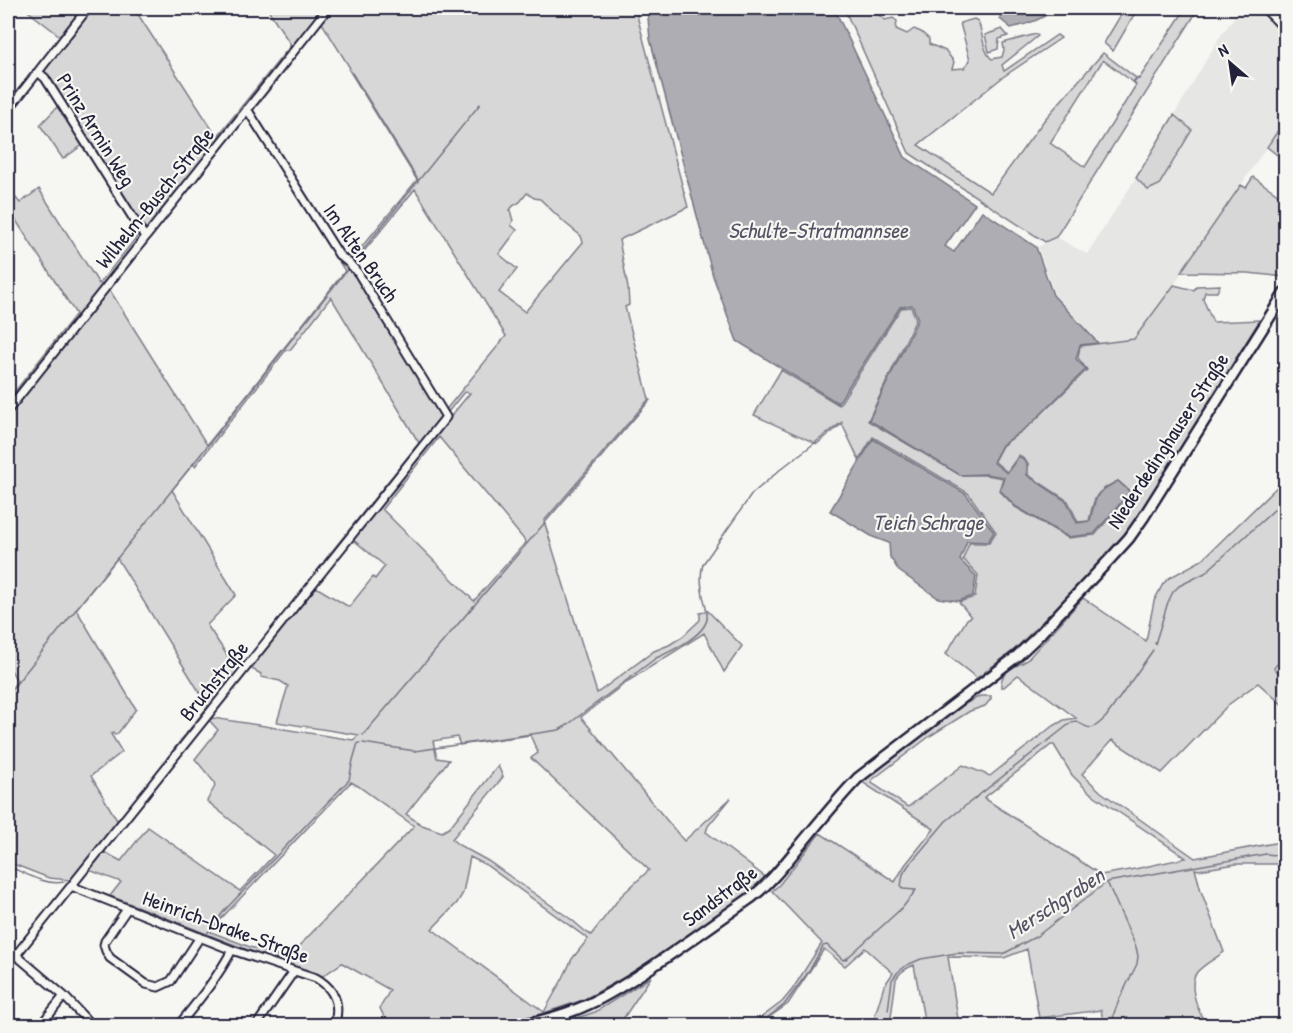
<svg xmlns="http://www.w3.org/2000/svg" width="1293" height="1033" viewBox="0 0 1293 1033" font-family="'Patrick Hand',sans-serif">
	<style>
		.built { fill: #e6e6e4 }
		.green { fill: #d7d7d7; stroke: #7c7c89; stroke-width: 1.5; fill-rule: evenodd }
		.water { fill: #adadb3; stroke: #757583; stroke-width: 1.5 }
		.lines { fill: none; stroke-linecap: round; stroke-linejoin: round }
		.stream { stroke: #757583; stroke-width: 1.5 }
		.street-casing { stroke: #22223b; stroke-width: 11 }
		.secondary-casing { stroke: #22223b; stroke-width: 14 }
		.street { stroke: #f6f6f2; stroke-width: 7 }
		.secondary { stroke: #f6f6f2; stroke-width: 9 }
		.labels { text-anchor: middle; stroke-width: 4.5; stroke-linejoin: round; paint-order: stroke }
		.street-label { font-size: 21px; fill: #22223b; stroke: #f6f6f2 }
		.water-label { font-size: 22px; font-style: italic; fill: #535365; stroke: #f6f6f2 }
	</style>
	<rect width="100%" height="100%" fill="#f6f6f2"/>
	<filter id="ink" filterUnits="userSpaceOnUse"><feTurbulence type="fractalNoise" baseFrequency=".0167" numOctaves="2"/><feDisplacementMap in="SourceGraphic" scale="12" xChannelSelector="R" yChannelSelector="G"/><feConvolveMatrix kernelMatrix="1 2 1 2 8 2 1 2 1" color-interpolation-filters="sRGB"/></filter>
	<g filter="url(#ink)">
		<!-- built -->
		<path class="built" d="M1241,8h18l26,27v85l-103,152 -8,13 -40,54 -34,4 -45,-48 -17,-48 18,-10 31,17 49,-76 12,12 44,-59 -18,-16 45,-77z"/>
		<!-- green -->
		<path class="green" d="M24,8h58l-22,28z
			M91,8h43l83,129 74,-92 -24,-37h368l53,199 -69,33 9,48 1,17 -4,2 24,92 -105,122 53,172 57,-42 15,-6 13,-8 18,-17v-7l8,-2 34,35 -18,26 -20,-39 -76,48 -47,36 103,124 47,-43 -23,28 -2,6 62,47 -19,16 -55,38 -62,40 -49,27 -45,15 -64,10 -86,1 -8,-18 10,-18 -48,-27 -19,13 -75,-25 -138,-55 11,-14 -32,-12 15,-18 17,9 27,-34 92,64 34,-36 -67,-54 8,-15 -1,-4 -19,-23 23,-29 -9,-10 4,-2 140,22 6,-5 -82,-13 11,-36 -8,-5 -19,-4v-3l-11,-6 66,-81 33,20 24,-30 2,2 10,-13 -34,-28 58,-71 -2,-3 -80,99 -3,-2 95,-118 -88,-146 -41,53h-4l-91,116 -2,-2 -21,26 64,105 -29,30 32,48 -70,87 -2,-2 41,-52 -91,-148 -41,51 60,100 -17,23 -4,3 -2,-2 -2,1 11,18 -31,24 27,46 -42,53 -6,5 -21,-2 -41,-16v-168l9,-13 -9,-16v-250l77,-97 -2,-2 162,-203h3l90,143 10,8 8,9 86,143v3l-3,4 3,4 28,-34 -6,-1 -16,20h-4l62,-76 -91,-147 -55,67 -3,12 -7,-7 67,-81 -68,-110 1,-2 -28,-45 -71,90 -1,-4 1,-2 44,-57 -1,-2 -148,186 -104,-165zM247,117l98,154 -138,174 -98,-156zM527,193l7,5 6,1 25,24 16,13 2,6 -58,70 -26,-20 18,-23 -18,-15 18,-24 -6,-5 2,-4 -3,-11 3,-4 7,-4zM439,437l87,105 -52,59 -92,-92zM530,735l8,18 -7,5 118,112 -28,26 -30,39 -5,-3 -14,-12 -84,-59 -31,-17 -5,-5 51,-62 -5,-11 -49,62 -7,4 -20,-7 -16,-11 43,-54 -12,-2 -4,-17 24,-4 3,8zM351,782l7,4 56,40 -111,116 -14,18 -39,-13 -39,-15 3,-6zM470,857l16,8 102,74 -16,20 -9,19 -19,34 -112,-83 25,-26 6,-10z
			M844,8h33l2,7 6,5 8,-2 4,3 -1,8 11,5 7,-5 7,3 8,7v5l17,7 8,11 -2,7 12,-1 6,-8 -10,-37 14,-4 4,2c5,11 4,30 14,38l10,-2 2,-7 -1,-7 33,-9 2,2 -36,29 2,6 53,-36 4,3 -58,39 -85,68 73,48 54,-74 58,-66 33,25 -3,4 -30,-22 -53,83 35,24 51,-82 -2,-2 4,-5 1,1 47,-71h13l-143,229 -11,5 -136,-89z
			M1125,8h13l-25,43 -9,-8z
			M1002,29l6,7 -9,3 -1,10 -9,3 -4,-17z
			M60,104l24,40 -21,15 -23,-34z
			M1174,115l18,15 -33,55 -11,5 -12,-12z
			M1285,120v41l-18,-14z
			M1253,177l32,22v-1v79l-37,-4 -67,-1 60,-87 5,3z
			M39,189l60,95 40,-50 3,5 -134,168v-7l68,-86 -68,-106v-5l7,-6 5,6z
			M1174,285l20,5 3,-4 23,-1 -3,7h-12l-2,7 10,23 47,-2 -126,203 -19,26 -100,100 -38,29 -31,-24 21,-35 4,-2 -12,-15 16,-5 3,-22 -15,-16 6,-16h20l7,-11 -28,-39 -95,-56 -14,23 -17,-36 -25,20 -63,-29 27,-45 58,35 62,-97 10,-1 5,12 -48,102 92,54h26l17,3 -4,12 16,17 53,31 27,-3 36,-43 -13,-11c-23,11 -24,15 -29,40l-11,1 -10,-21 -40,-26v-12l-9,-8 -12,17 -13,-11 8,-15 29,-22 56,-54 -9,-12 2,-12 54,-7z
			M1285,479v176l-11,13 11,11v28l-27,-24 -30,22 -66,68 -50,-33 -30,34 19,18 94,66 90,-17v23h-49l-37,6 -4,-1 6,22 23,61c-8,6 -20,12 -27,20 -10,14 2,40 9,53h-102l-3,-15 -62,8 -12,-69 -23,9 -56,-1 11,68h-34l-11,-60c-8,3 -14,7 -18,14l-6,46h-18l12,-39 9,-13 -28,-25 -20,18 -21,-17 -36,55 -30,21 -8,1 32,-24 10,-12 30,-47 -50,-52 7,-6 41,-52 75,49 10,-17 29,-36 -72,-47 18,-16 85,-62 15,-8h11v3l-6,7 -15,5 -40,25 -58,44v3l36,24 55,-42 27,11 60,-48 14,-8 12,-2 -58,-43 -14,12h-3c-1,-17 15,-20 26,-27l56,-62 63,43 8,-40 9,-17 6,-6 33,-18zM1051,745h3l18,30 17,17 97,66 -51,11 -34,6 -117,-77z
			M651,977l-32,48h-63l39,-13z"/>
		<!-- water -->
		<path class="water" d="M650,8h184l71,149 70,47 -30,42 9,6 28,-41 54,36 17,48 45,48 -18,2 -4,14 10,10 -55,55 -29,21 -9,17 14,11 12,-17 8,7v12l40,27 10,21 13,-2c6,-24 4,-28 28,-40l12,11 -36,42 -26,3 -53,-31 -15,-16 4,-13 -18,-3 -26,1 -91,-55 49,-101 -6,-14 -12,2 -62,96 -101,-62 -24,-65 -63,-237 -2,-21z
			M1001,8h53c-10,12 -28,16 -43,20l-11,-9z
			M873,439l93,55 28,38 -6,10 -21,-1 -7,19 16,16 -3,20 -15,5 -20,-3 -39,-27 -9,-14 -1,-14 -16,-6 -43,-26z"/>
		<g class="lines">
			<!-- stream -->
			<path class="stream" d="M352,73l66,107
				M237,116l87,-108
				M145,231l88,-110
				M353,262l127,-158
				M21,387l119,-150
				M1155,644l13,-42 5,-10 6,-6 26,-13 81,-74
				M8,694l185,-230 157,-198
				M363,735l287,-335
				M363,743l52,8 144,-21 7,-4 90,-68c14,-6 48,-22 51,-39 1,-7 -2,-16 -4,-23 -2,-12 -3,-21 0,-32l49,-70 30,-26 60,-46
				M169,758l68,-85
				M8,866c17,7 37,20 56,16
				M1107,882l29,65 2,9 -1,8 -17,34 -6,15 -2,13
				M84,887c69,23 134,54 203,77
				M206,935l18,-24 125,-131 4,-20 5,-17h2
				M888,1010l4,-30 6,-8 9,-7 14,-6 36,-6 46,1 34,-18 70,-54 159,-28 20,2
				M756,1026l28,-21 25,-34 14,-25 4,-1 16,15 3,-1 57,-52 13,-17 -13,-1 -2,-3 2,-12 5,-8 38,-45 126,-99 4,-1c15,10 17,9 30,-4l47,-67"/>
			<defs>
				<path id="street" d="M1264,8l22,22
					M38,72l7,6 100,159
					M8,110l80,-102
					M8,410l320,-402
					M71,886l161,64 84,28c19,11 25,27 18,48
					M127,909l-22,32 -1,4 2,6 4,7 36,26 12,3 13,-6 29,-44
					M16,955l48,41 28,30
					M8,965l438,-548 -88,-144 -9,-10 -10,-8 -92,-146
					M40,1026l24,-30
					M178,1026c20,-25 40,-49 54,-76
					M256,1026l38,-55"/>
				<path id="secondary" d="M518,1026c24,-5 48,-11 71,-22 22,-10 43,-24 64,-38 33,-22 66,-46 99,-69 17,-13 31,-31 45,-48 20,-24 39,-48 61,-71l158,-121 20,-19 74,-79 19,-21 14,-20 143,-227"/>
			</defs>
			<!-- street casing -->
			<use href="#street" class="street-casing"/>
			<!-- secondary casing -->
			<use href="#secondary" class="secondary-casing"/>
			<!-- street -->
			<use href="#street" class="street"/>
			<!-- secondary -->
			<use href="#secondary" class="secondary"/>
		</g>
	</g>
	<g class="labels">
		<!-- street labels -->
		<g class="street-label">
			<text transform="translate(96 130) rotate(58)" y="7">Prinz Armin Weg</text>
			<text transform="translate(155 198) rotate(-51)" y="7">Wilhelm-Busch-Straße</text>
			<text transform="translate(361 253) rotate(55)" y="7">Im Alten Bruch</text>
			<text transform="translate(1168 441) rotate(-57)" y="7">Niederdedinghauser Straße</text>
			<text transform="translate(214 681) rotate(-51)" y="7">Bruchstraße</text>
			<text transform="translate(720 896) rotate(-37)" y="7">Sandstraße</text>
			<text transform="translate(226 927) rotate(20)" y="7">Heinrich-Drake-Straße</text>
		</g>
		<!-- water labels -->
		<g class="water-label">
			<text x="818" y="238">Schulte-Stratmannsee</text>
			<text x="928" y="530">Teich Schrage</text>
			<text transform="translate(1055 903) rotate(-33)" y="8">Merschgraben</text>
		</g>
	</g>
	<!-- margin -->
	<rect width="1293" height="1033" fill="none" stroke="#f6f6f2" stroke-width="30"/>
	<rect x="15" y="15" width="1263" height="1003" fill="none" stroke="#22223b" stroke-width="2" filter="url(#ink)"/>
	<!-- north arrow -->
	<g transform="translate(1230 63) rotate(331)" stroke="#f6f6f2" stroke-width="4.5" paint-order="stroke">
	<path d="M0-4.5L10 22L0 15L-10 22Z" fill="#22223b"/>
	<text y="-9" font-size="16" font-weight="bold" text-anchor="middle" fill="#22223b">N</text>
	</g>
</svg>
